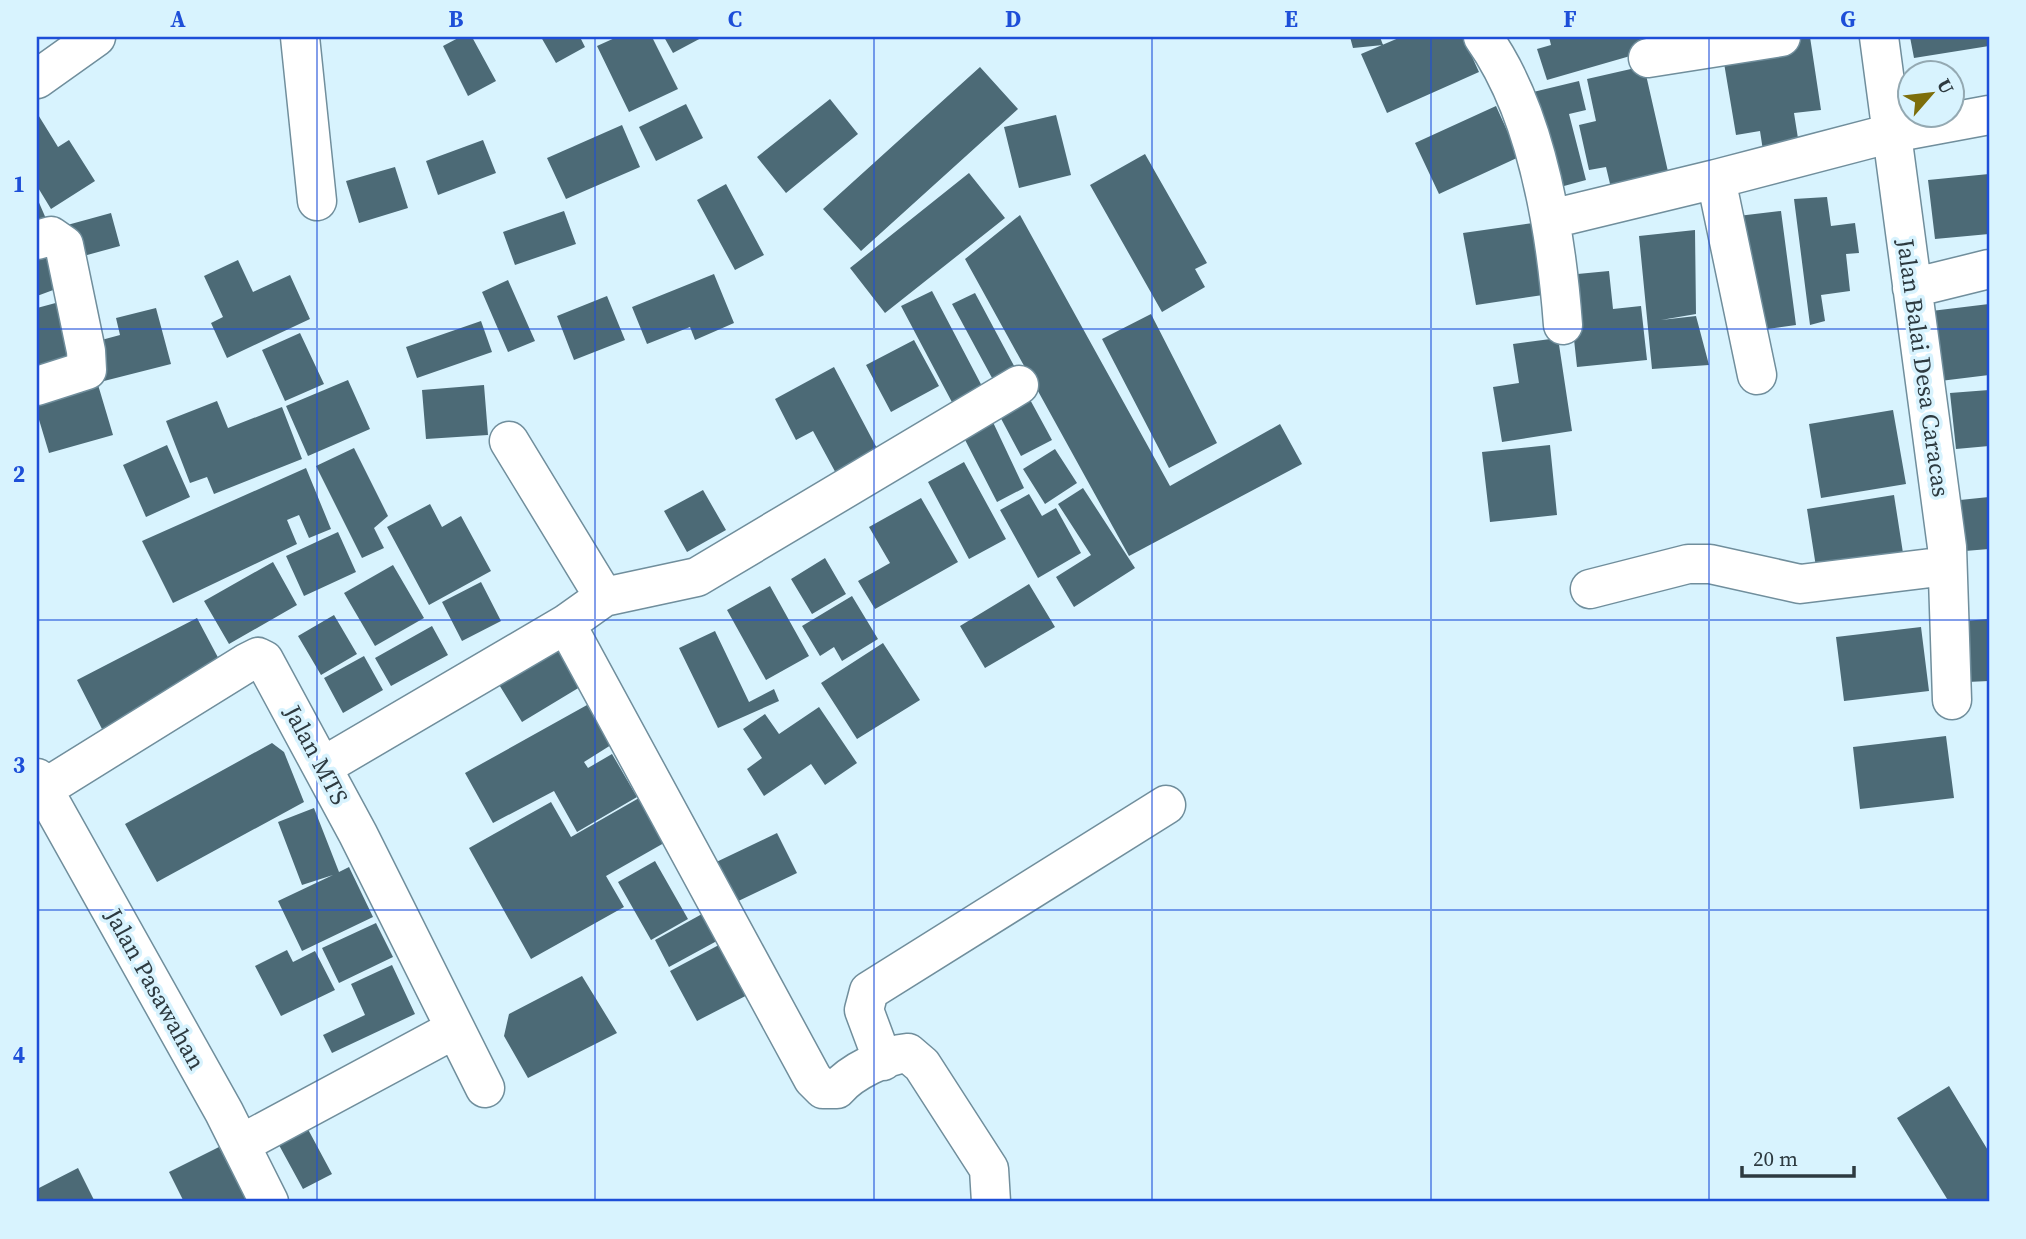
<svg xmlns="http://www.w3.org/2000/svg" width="2026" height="1239" viewBox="0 0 2026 1239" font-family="'Source Serif 4',serif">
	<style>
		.building { fill: #4c6a76 }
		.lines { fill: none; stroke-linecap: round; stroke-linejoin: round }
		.minor-casing { stroke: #708e9c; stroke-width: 41 }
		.minor { stroke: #fff; stroke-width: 38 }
		.grid { fill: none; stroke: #1d4ed8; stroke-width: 2; stroke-opacity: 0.55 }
		.labels { text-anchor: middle; stroke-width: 7; stroke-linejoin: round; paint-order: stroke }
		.street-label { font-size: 24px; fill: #2d3a40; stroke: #d8f3fe }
		.neatline { fill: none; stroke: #1d4ed8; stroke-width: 2.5 }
		.grid-label { font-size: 23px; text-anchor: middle; font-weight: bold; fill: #1d4ed8 }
	</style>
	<rect width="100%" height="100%" fill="#d8f3fe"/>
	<!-- building -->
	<path class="building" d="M460,37h12l24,44 -28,15 -25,-50z
		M541,37h39l5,10 -29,16z
		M617,37h35l26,52 -49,23 -32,-66z
		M664,37h39l-30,16z
		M1350,37h30l3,8 -30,3z
		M1401,37h62l16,35 -92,41 -26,-59z
		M1549,37h98l4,13 -104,30 -10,-31 14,-4z
		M1810,37l11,73 -27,3 6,38 -36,6 -4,-26 -24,4 -12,-72 41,-21z
		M1910,37h79v9l-75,12z
		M1644,66l25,110 -58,12 -5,-21 -17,3 -10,-45 17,-4 -9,-42z
		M980,67l38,42 -157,142 -38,-42z
		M1579,81l7,29 -17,4 17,66 -33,9 -24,-96z
		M830,99l28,35 -72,59 -29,-36z
		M686,104l17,34 -47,23 -17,-34z
		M1496,106l23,51 -80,37 -24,-51z
		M37,113l21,34 11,-7 26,41 -44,28 -14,-23z
		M1056,115l15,60 -52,13 -15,-61z
		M622,125l18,42 -74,32 -19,-41z
		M483,140l13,33 -58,22 -12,-34z
		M1145,154l62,109 -12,6 10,18 -43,25 -72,-127z
		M395,167l13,41 -49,15 -13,-42z
		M969,173l36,45 -120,95 -35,-45z
		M1989,174v60l-54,5 -7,-59z
		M726,184l38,71 -29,15 -38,-70z
		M1827,197l4,29 24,-3 4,30 -13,1 4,37 -29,4 4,26 -15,4 -16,-126z
		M37,198l10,23 -10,5z
		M564,211l12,33 -61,21 -12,-33z
		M1781,211l15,114 -43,6 -15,-115z
		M111,213l9,33 -51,14 -9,-33z
		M1020,215l150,271 110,-62 22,40 -173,92 -164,-297z
		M1540,222l10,72 -74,11 -13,-72z
		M1695,230l1,84 -35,6 35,-4 13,49 -57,4 -13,-133z
		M49,247l15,39 -27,10v-44z
		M238,260l15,32 37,-17 20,44 -83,39 -16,-35 12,-6 -19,-41z
		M1609,271l4,38 28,-3 6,54 -70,7 -10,-92z
		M714,274l20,49 -39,17 -5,-13 -43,17 -15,-37z
		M508,280l27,61 -27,11 -26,-60z
		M932,291l52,99 -30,16 -53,-100z
		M975,293l45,84 -22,12 -46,-85z
		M607,296l18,44 -51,20 -17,-44z
		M63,301l17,64 -43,12v-69z
		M1989,304v71l-57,7 -9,-70z
		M156,308l15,56 -67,17 -10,-39 26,-7 -4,-17z
		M1151,314l66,129 -48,25 -67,-129z
		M481,321l11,31 -75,26 -11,-31z
		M300,333l24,51 -39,17 -23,-51z
		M1558,338l14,93 -70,11 -9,-55 26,-4 -6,-39z
		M914,340l25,46 -48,26 -25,-47z
		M834,367l46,87 -42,23 -25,-46 -17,9 -21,-41z
		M96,378l17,57 -64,18 -12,-40v-18z
		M348,380l22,49 -62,27 -22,-50z
		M484,385l4,50 -62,4 -4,-49z
		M1989,390v56l-33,3 -6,-56z
		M1027,394l25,46 -31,16 -24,-45z
		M217,401l11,27 54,-21 20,52 -88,35 -7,-17 -17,6 -24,-62z
		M1893,410l13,74 -85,14 -12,-74z
		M991,418l33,70 -27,14 -36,-70z
		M167,445l23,52 -44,20 -23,-52z
		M1550,445l7,70 -67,7 -8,-70z
		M354,448l34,68 -14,12 10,20 -22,10 -46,-92z
		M1055,449l22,34 -32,21 -22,-35z
		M964,462l42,77 -37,20 -41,-77z
		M306,468l25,61 -22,9 -10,-23 -12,5 10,24 -124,59 -31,-62z
		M1083,488l52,80 -61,39 -18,-30 35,-22 -33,-51z
		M703,490l23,40 -39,22 -23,-41z
		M1029,494l13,22 14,-8 25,45 -43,25 -38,-68z
		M1894,495l9,58 -87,14 -9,-58z
		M1989,497v52l-24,2 -5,-51z
		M921,498l37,64 -83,47 -17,-28 32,-18 -21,-36z
		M430,504l12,23 19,-11 30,55 -62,34 -42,-78z
		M338,532l18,40 -52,24 -18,-40z
		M825,558l21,36 -34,20 -21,-35z
		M273,562l24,43 -68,39 -25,-43z
		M393,565l31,53 -49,28 -31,-53z
		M481,582l20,39 -39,20 -20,-39z
		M1029,584l26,43 -70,41 -25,-42z
		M770,586l39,70 -43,24 -39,-70z
		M852,596l26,43 -36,22 -8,-14 -14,9 -18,-30z
		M334,615l23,39 -36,21 -23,-39z
		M197,618l25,47 -120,64 -25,-49z
		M1989,619v62l-22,1 -4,-61z
		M432,626l16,29 -57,31 -16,-28z
		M1921,627l8,64 -85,10 -8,-64z
		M715,631l34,71 25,-13 5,12 -61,27 -39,-80z
		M883,643l37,57 -63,39 -36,-56z
		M556,648l24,39 -58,35 -24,-39z
		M364,656l19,34 -40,23 -19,-35z
		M587,705l24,40 -27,17 4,6 24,-14 25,43 -60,35 -23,-41 -61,32 -28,-50z
		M819,707l38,56 -32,22 -14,-21 -47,32 -17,-27 15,-11 -19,-29 22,-15 14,20z
		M1946,736l8,62 -94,11 -7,-62z
		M272,743l12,9 20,50 -147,80 -32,-58z
		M639,798l25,45 -58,33 18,31 -93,52 -62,-111 82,-46 20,35z
		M314,808l25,64 10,-5 24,50 -71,34 -24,-50 55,-26 -31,10 -24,-63z
		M777,833l20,40 -67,32 -20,-40z
		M655,861l33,58 -37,21 -33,-58z
		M711,909l15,27 -57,31 -14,-27z
		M376,923l17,34 -54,26 -17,-35z
		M732,938l27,51 -62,32 -27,-50z
		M287,950l6,12 22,-11 20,39 -54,26 -26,-50z
		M392,965l23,49 -83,39 -9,-18 42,-20 -14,-31z
		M582,976l35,57 -89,45 -24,-42 5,-22z
		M1949,1086l40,66v50h-40l-52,-84z
		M303,1120l29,54 -29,15 -29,-53z
		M219,1147l28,55h-63l-15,-30z
		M78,1168l17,34h-58v-13z"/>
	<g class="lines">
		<defs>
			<path id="minor" d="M300,37l17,164
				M1483,37c55,77 73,195 80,288
				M1879,37l68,510 5,153
				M1648,58l133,-21
				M37,79l59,-42
				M1551,219l165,-40
				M37,240l14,-4 13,9 22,106 1,19 -50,16
				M1912,288l77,-19
				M1757,375l-41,-196 176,-46 97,-18
				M509,441l95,156
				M1590,589l98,-25h22l90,20 147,-18
				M566,624l247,455 10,10h14c14,-17 49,-34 71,-36l14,12 67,104 2,33
				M322,767l244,-143 38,-27 93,-20 322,-192
				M37,778l187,334 45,90
				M37,793l211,-131 10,-5 6,3 94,174 127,254
				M883,1061l-19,-51 5,-19 297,-186
				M241,1144l214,-115"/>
		</defs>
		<!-- minor casing -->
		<use href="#minor" class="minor-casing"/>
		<!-- minor -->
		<use href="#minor" class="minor"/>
	</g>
	<!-- grid -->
	<path class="grid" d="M317,37v1165M595,37v1165M874,37v1165M1152,37v1165M1431,37v1165M1709,37v1165M37,329h1952M37,620h1952M37,910h1952"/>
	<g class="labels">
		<!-- street labels -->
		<g class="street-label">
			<text transform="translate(1923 368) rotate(82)" y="8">Jalan Balai Desa Caracas</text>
			<text transform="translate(316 755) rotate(62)" y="8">Jalan MTS</text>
			<text transform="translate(155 989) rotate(61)" y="8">Jalan Pasawahan</text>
		</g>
	</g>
	<!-- border -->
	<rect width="2026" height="1239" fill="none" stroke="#d8f3fe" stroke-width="77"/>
	<!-- north arrow -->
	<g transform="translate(1931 94) rotate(62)"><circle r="33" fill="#d8f3fe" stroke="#94a9b2" stroke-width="2"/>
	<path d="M0-5L12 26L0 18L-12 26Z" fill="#7d6e0b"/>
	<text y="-10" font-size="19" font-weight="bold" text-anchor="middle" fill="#2d3a40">U</text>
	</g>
	<!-- scale -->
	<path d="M1742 1166v10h112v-10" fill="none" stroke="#2d3a40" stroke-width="3.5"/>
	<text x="1753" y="1166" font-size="21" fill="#2d3a40" stroke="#d8f3fe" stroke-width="5" paint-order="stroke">20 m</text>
	<rect x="38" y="38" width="1950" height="1162" class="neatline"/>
	<g class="grid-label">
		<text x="178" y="27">A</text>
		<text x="456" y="27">B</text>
		<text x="735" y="27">C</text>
		<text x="1013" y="27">D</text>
		<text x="1291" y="27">E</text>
		<text x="1570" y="27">F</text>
		<text x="1848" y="27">G</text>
		<text x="19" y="192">1</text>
		<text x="19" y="482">2</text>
		<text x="19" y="773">3</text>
		<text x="19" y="1063">4</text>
	</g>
</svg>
